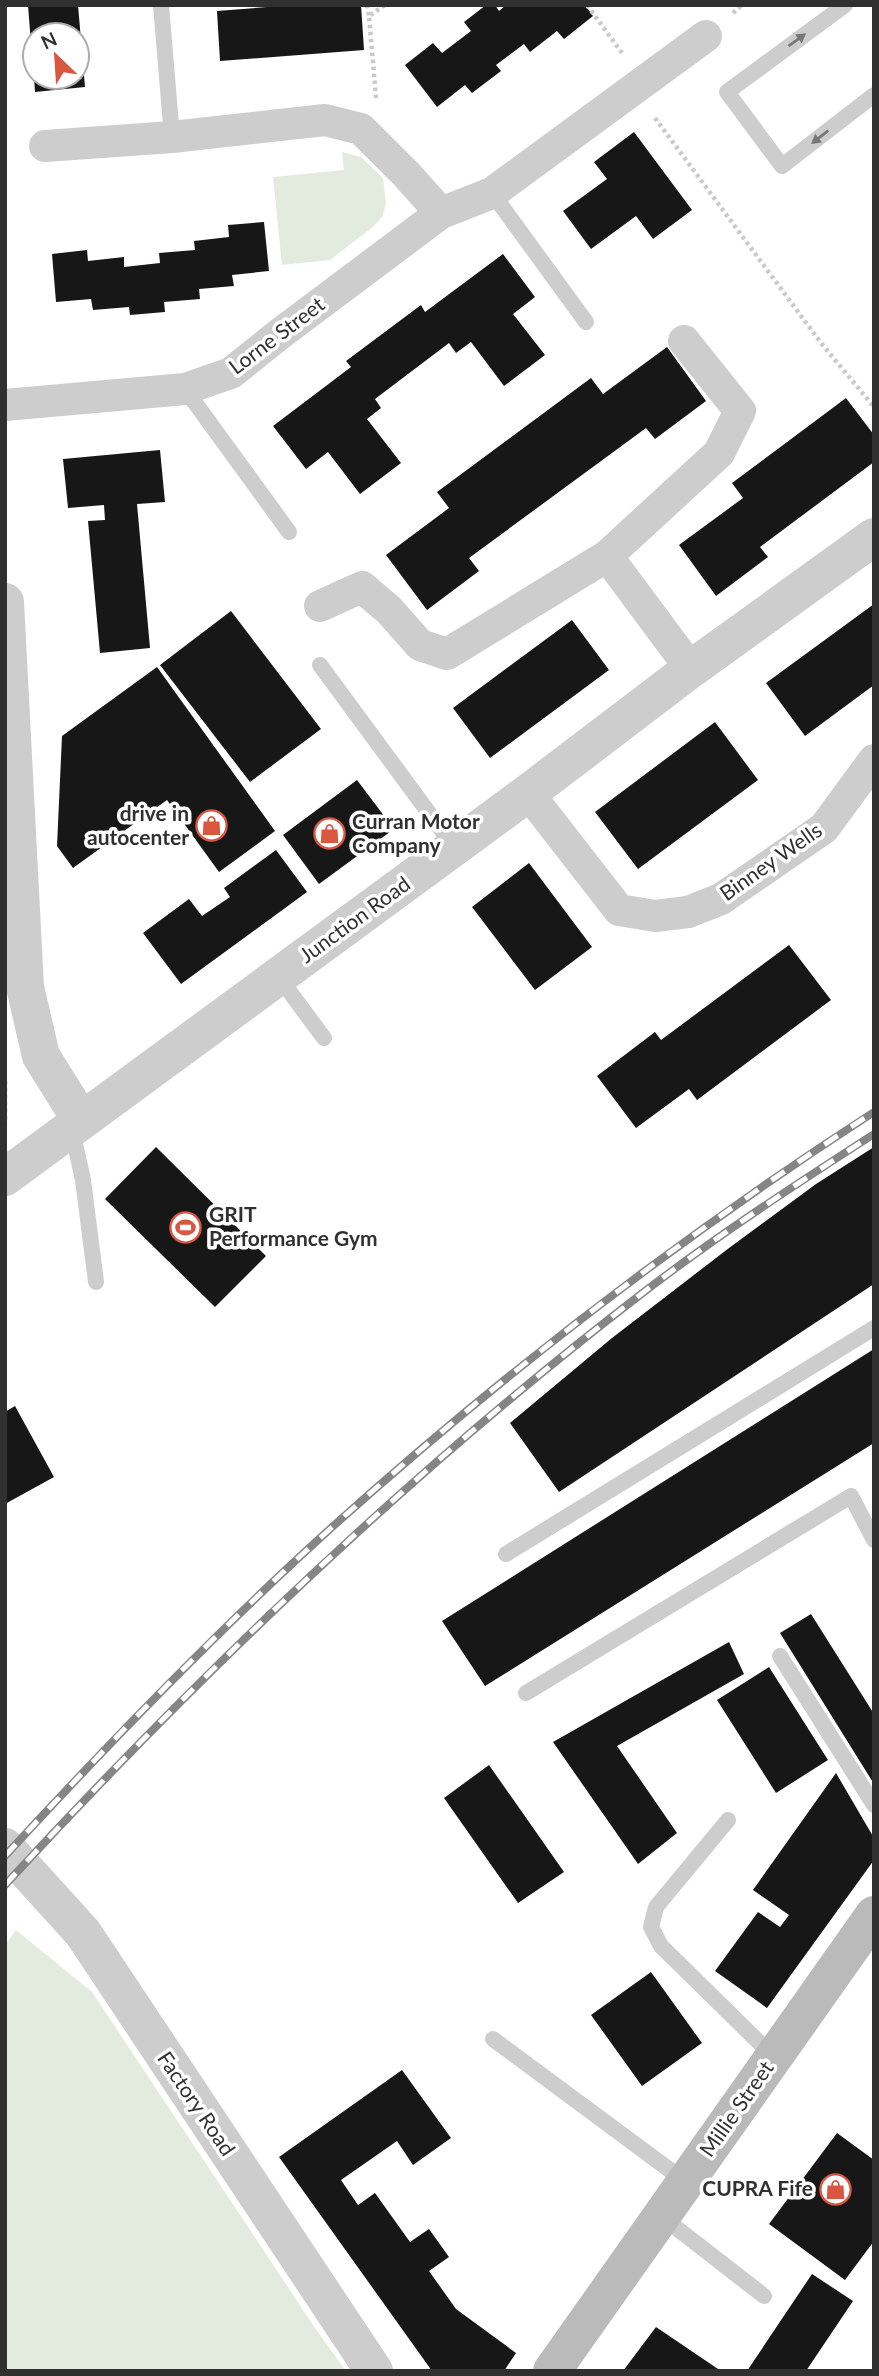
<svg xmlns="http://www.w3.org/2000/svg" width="879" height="2376" viewBox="0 0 879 2376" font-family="Lato,sans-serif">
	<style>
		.green { fill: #e3ebdf }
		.building { fill: #171717 }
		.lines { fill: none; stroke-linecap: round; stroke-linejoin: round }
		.path { stroke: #cacaca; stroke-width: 4.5; stroke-dasharray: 3.5 3.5; stroke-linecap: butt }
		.service { stroke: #cdcdcd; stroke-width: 16 }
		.minor { stroke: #cdcdcd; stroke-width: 32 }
		.tertiary { stroke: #cdcdcd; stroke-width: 38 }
		.secondary { stroke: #bababa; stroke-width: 38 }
		.rail-casing { stroke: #858585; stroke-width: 8 }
		.rail { stroke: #fff; stroke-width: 5; stroke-dasharray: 16; stroke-linecap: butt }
		.oneway { fill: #777 }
		.labels { text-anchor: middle; stroke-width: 7; stroke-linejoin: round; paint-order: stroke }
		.street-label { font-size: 21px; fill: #303030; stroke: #fff }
		.poi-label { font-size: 21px; font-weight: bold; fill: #303030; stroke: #fff; text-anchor: end }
	</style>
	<rect width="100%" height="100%" fill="#fff"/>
	<!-- green -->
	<path class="green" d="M342,152l19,5 22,21 3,26 -4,13 -9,10 -43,33 -48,5 -9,-88 71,-7z
		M16,1930l76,62 223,336 31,43h-341v-426z"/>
	<!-- building -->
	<path class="building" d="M28,5h50l7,82 -50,5 -1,-15h43v-42h-42v34l-2,1z
		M293,5h68l3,45 -144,11 -3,-50z
		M486,5h9l4,6 7,-6h79l8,11 -29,23 -7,-8 -27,21 -6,-8 -28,21 5,6 -29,22 -7,-8 -28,22 -32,-42 28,-22 9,10 29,-22 -7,-9z
		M634,132l58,78 -39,29 -17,-23 -45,33 -28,-38 44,-32 -13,-17z
		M264,222l5,49 -37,4 2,11 -35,3 1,10 -36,3 1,10 -35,3 -1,-8 -36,3 -2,-11 -35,3 -4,-48 35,-4 1,11 36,-4v10l36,-4 -1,-10 36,-3 -1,-9 35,-4 -1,-12z
		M503,254l32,43 -22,17 32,41 -41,31 -33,-44 -15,11 -7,-10 -74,56 6,9 -14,11 34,44 -41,31 -32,-42 -22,17 -33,-43 78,-59 -5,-6 75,-56 4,7z
		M667,347l39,54 -51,38 -9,-11 -177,130 10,13 -52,39 -41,-55 63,-47 -12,-16 154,-114 12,16z
		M846,398l28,37v27l-114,85 8,10 -52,39 -37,-51 64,-47 -11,-15z
		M160,450l5,52 -28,2 13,144 -50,5 -12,-132 17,-1 -1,-15 -36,3 -5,-49z
		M874,604v81l-69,51 -39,-53z
		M231,611l90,118 -71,53 -90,-117z
		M572,620l37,50 -119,88 -37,-50z
		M157,667l118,164 -56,41 -52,-72 -94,68 -16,-22 5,-110z
		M715,722l43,58 -120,89 -43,-57z
		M357,780l37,49 -75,55 -36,-49z
		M276,850l31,42 -126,92 -38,-51 46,-34 13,17 28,-19 -6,-9z
		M529,863l63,84 -57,43 -63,-83z
		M789,945l42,55 -134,100 -8,-11 -53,39 -39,-52 58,-44 6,8z
		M156,1147l110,109 -51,51 -110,-108z
		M874,1147v137l-315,208 -49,-69 102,-85 117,-90 87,-64z
		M874,1349v94l-389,243 -43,-65z
		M15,1406l39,71 -49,27v-92z
		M811,1614l63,100v70l-94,-151z
		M729,1642l15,32 -127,72 60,87 -39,31 -85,-122z
		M769,1667l59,93 -52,33 -59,-93z
		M489,1765l75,107 -46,31 -74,-105z
		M836,1773l38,65v22l-107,148 -52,-37 43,-59 22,15 9,-12 -36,-25z
		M651,1972l51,71 -60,43 -51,-71z
		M402,2070l49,68 -38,27 -16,-24 -56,39 17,25 17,-12 35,49 19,-13 20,28 -20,14 27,38 60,44 -12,18h-72l-153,-214z
		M837,2133l37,27v81l-29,39 -76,-56z
		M812,2274l41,27 -47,70h-59z
		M656,2327l65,44h-98z"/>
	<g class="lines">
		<!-- path -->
		<path class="path" d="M367,5l2,11
			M587,5l35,48
			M733,13l9,-8
			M376,98l-7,-82 16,-11
			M655,118l166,225 53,64
			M5,1081v43"/>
		<!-- service -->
		<path class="service" d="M161,5l11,132
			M845,5l-118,87 55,74 92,-71
			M492,193l94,129
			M185,389l104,143
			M320,665l134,182
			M278,976l46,62
			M72,1130l11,50 13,102
			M506,1554l368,-226
			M780,1656l94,149
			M526,1693l325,-197 23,44
			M728,1820l-72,87 -5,20 10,19 113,111
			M493,2039l193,143
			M661,2216l103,80"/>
		<!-- minor -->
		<path class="minor" d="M45,146l127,-9 153,-17 36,9 46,46 34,38
			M5,405l180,-16 46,-16 50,-40 160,-120 51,-20 214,-157
			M607,556l84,113
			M320,606l42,-19 27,23 31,35 27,9 160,-98 112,-103 21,-42 -56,-70
			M528,793l91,117 36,6 33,-4 33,-13 103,-71 50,-68"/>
		<!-- tertiary -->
		<path class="tertiary" d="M5,602l20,385 16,69 40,64
			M5,1177l523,-384 163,-124 183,-132
			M5,1847l78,86 291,438"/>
		<!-- secondary -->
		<path class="secondary" d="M552,2371l322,-456"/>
		<defs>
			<path id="rail" d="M5,1856c104,-113 211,-224 325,-327 170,-153 352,-293 544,-417
				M5,1885c196,-213 406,-414 635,-590 75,-58 155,-110 234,-161"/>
		</defs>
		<!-- rail casing -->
		<use href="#rail" class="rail-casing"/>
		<!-- rail -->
		<use href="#rail" class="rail"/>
	</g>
	<!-- one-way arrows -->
	<defs><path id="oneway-solid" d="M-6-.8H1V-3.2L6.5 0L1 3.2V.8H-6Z" transform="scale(1.75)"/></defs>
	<g class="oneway">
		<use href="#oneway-solid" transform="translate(797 40) rotate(-36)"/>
		<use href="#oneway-solid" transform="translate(820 137) rotate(142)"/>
	</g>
	<!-- icons -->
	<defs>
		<symbol id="shop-ring" viewBox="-11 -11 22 22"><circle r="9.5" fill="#fff" stroke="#d9563f" stroke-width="1.5"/><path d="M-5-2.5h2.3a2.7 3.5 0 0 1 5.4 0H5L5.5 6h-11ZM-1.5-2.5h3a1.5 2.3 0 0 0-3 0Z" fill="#d9563f"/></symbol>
		<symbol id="stadium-ring" viewBox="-11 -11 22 22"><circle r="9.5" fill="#fff" stroke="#d9563f" stroke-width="1.5"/><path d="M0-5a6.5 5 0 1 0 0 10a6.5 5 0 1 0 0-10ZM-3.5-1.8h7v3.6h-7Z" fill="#d9563f"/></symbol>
	</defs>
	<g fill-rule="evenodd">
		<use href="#shop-ring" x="194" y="808" width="35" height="35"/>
		<use href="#shop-ring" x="312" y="816" width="35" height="35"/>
		<use href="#stadium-ring" x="168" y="1210" width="35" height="35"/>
		<use href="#shop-ring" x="818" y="2172" width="35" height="35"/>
	</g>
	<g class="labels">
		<!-- street labels -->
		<g class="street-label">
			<text transform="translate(277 336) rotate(-37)" y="7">Lorne Street</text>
			<text transform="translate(771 862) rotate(-35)" y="7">Binney Wells</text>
			<text transform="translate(355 920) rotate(-36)" y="7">Junction Road</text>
			<text transform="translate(196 2104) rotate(56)" y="7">Factory Road</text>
			<text transform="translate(737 2109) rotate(-55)" y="7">Millie Street</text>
		</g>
		<!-- poi labels -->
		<g class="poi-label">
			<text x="189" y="821">drive in<tspan x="189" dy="24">autocenter</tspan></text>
			<text x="352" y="829" text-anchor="start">Curran Motor<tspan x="352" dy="24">Company</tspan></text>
			<text x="209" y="1222" text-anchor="start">GRIT<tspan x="209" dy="24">Performance Gym</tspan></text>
			<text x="813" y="2196">CUPRA Fife</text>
		</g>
	</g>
	<!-- border -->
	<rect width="879" height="2376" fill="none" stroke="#303030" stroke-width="14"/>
	<!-- north arrow -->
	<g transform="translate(56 56) rotate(335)"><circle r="33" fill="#ffffff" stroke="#acacac" stroke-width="2"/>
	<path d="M0-5L12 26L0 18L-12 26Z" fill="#d9563f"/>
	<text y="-10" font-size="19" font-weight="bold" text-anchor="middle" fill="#303030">N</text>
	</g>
</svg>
